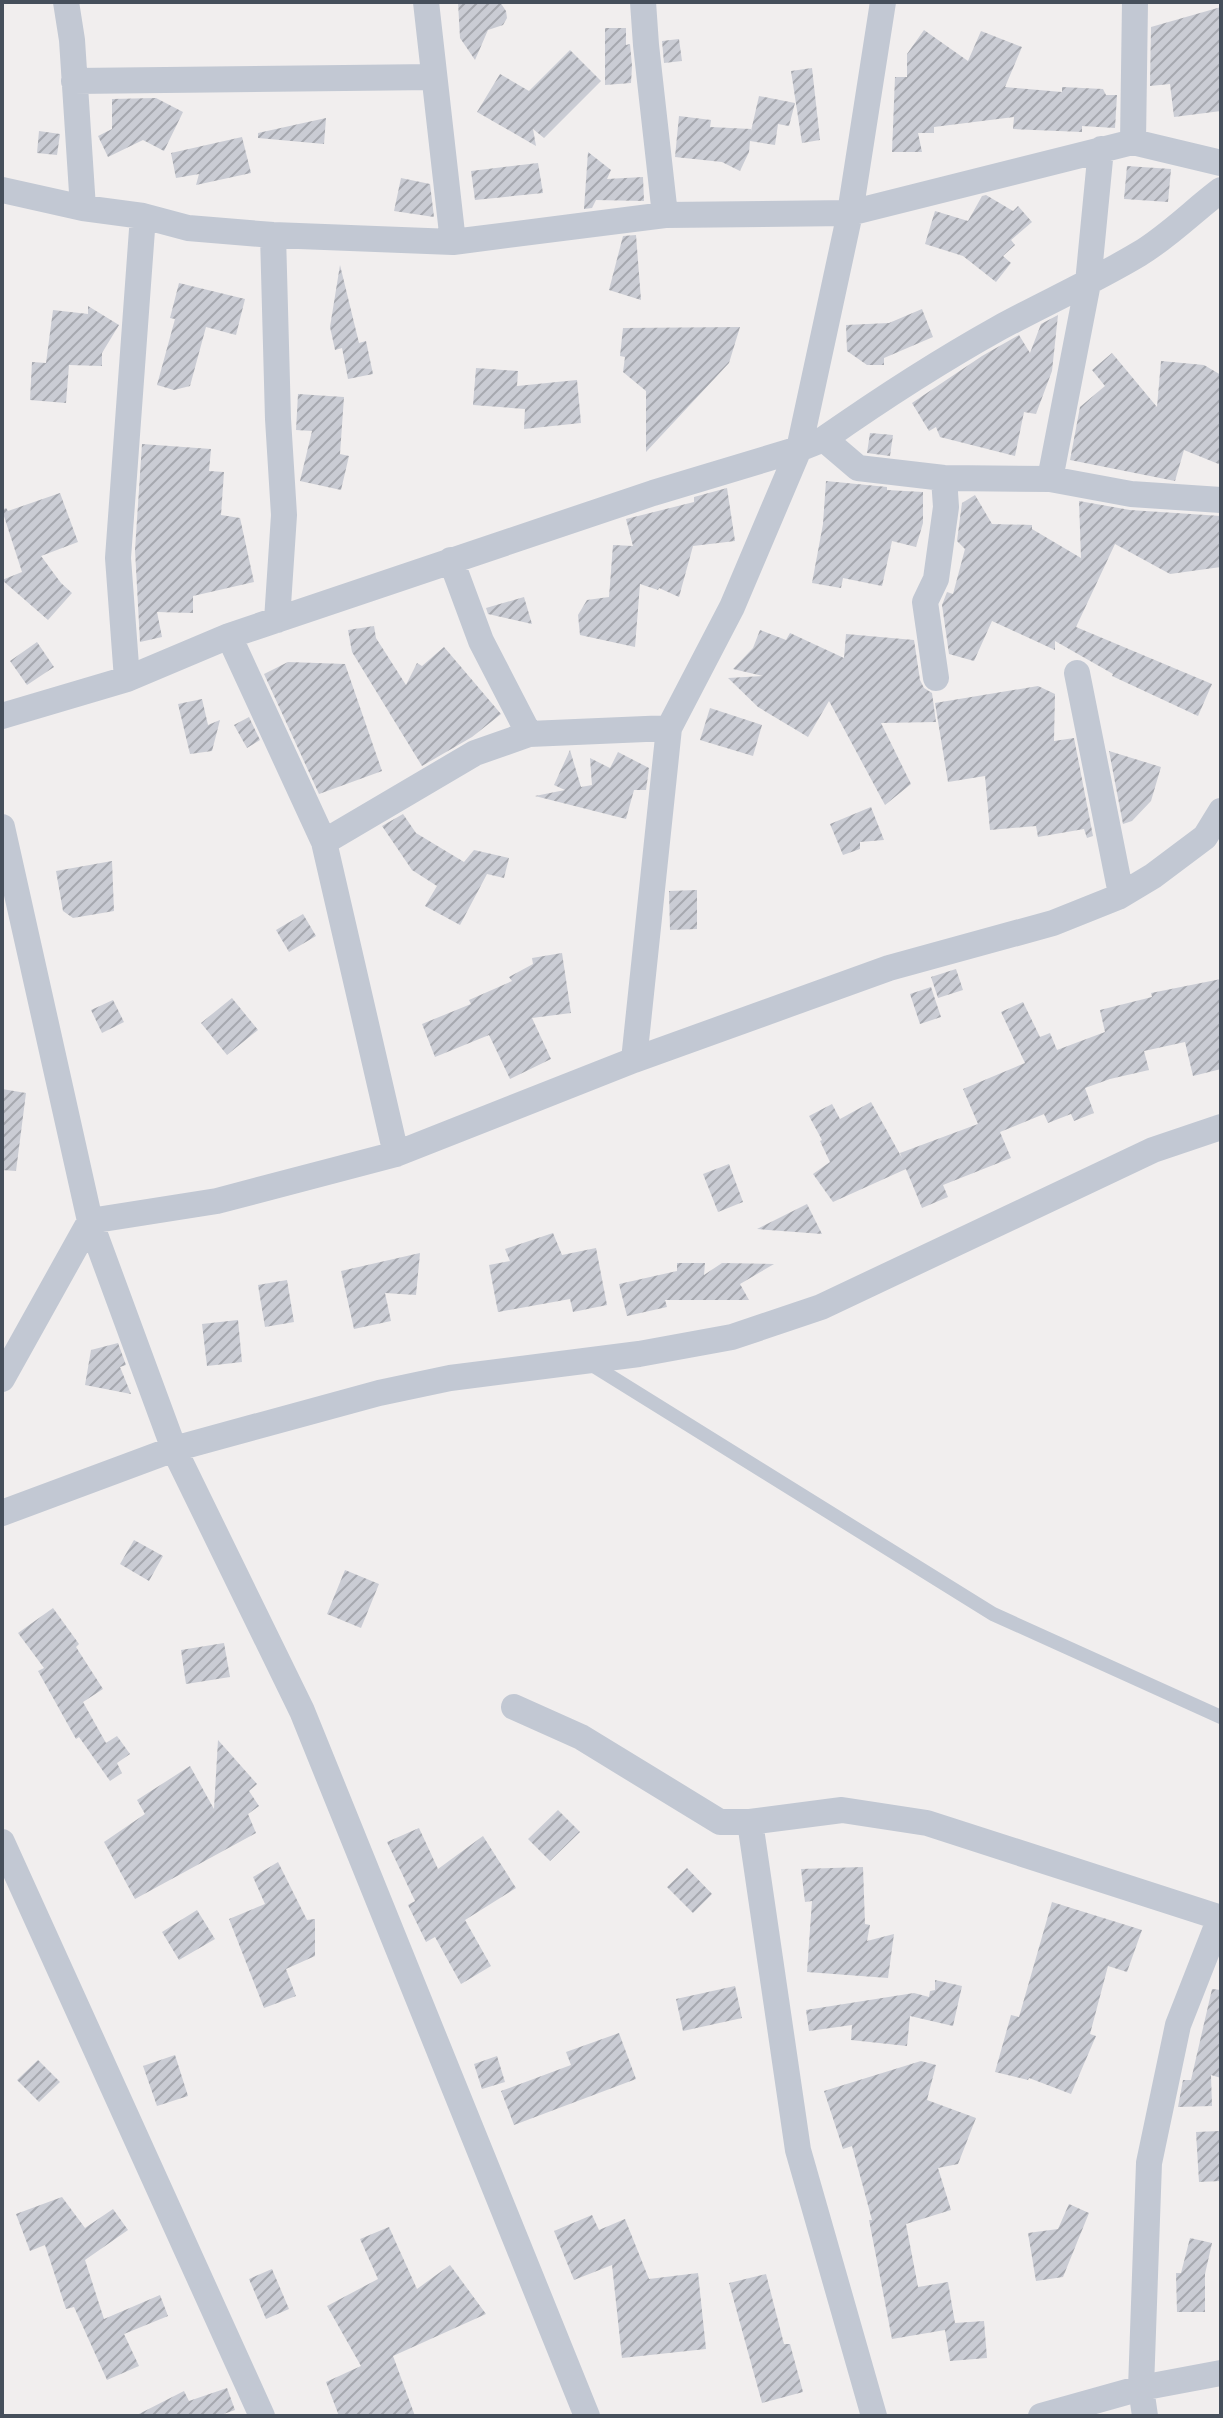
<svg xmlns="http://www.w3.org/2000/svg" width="1223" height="2418" viewBox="0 0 1223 2418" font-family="'Roboto Condensed',sans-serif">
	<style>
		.building { fill: url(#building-hatch) }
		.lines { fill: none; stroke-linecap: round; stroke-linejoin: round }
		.lane { stroke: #c2c8d3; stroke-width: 14 }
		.street { stroke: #c2c8d3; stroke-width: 26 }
	</style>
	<defs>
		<pattern id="building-hatch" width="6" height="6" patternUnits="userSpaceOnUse" patternTransform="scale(2)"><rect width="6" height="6" fill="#caccd4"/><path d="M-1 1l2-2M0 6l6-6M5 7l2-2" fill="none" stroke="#a6a8af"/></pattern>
	</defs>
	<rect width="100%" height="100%" fill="#f1eeee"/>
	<!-- building -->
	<path class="building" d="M458,2h42l6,9 1,7 -4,7 -15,5 -13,30 -15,-22z
		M1221,7v104l-47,6 -4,-33 -20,2 1,-59z
		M605,28h21v17l4,-1 2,22 -1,17 -26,2z
		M924,30l44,31 13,-30 41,16 -17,40 57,5v-5l41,2 3,6h11l-2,33 -33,-2v6l-69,-3 1,-12 -80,10v6h-16l4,19h-30l3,-75h12v-23z
		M679,39l3,22 -18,2 -2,-22z
		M570,50l31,31 -57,57 -11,-9 3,17 -59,-34 23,-38 29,17z
		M812,68l8,72 -18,3 -11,-72z
		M759,96l36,7 -6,23 -11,-2 -3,21 -25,-4 -1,11 -9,19 -18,-9 -47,-5 4,-41 32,4 -1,7 41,2v2z
		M156,98l27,14 -19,39 -21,-11 -35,17 -10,-21 14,-7v-30z
		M326,118l-2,26 -66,-6v-5z
		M39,131l21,3 -3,21 -20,-2z
		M242,137l9,36 -55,12 3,-11 -23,4 -5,-25z
		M588,152l23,18 -4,9 36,-2 1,24 -48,-1 -4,8 -8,1z
		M538,163l5,30 -68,7 -4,-29z
		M1127,166l44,3 -3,33 -44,-3z
		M401,178l29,6 4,33 -40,-6z
		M986,195l27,16 5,-5 14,16 -21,18 4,5 -12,11 8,7 -15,19 -33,-26 -38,-12 10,-33 33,10 14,-25z
		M636,235l5,65 -32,-10 14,-54z
		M340,265l19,78 7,-2 7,33 -25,5 -6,-31 -7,2 -5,-23z
		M179,283l66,16 -9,36 -30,-8 -16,59 -16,4 -17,-5 18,-66 -5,-1z
		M88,306l31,19 -17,28v13l-33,-1 -3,38 -36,-3 2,-38 14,1 7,-53 35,4z
		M922,309l11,28 -49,21v7h-17l-20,-14 -1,-26 43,-2z
		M1058,315l-6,56 -16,43 -12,-2 -9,44 -75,-19 -4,-10 -7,4 -17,-28 70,-47 37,-21 11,18 11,-29z
		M740,327l-11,36 -83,89v-61l-23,-19 2,-15 -5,-1 3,-28z
		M1112,353l45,54 4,-46 43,4 17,10v90l-37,-15 -9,31 -105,-21 10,-53 25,-21 -13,-16z
		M476,368l42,3 -1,15 60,-6 4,43 -57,6 1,-20 -52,-4z
		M298,394l46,3 -4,57 9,2 -8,34 -41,-9 12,-50 -16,-1z
		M870,433l23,2 -3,21 -23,-3z
		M142,444l69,5 -2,22 15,1 -3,43 19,3 14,64 -61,14v17l-36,-1 5,25 -22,5 -5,-92z
		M826,481l61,6v3l36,2v31l-7,24 -24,-6 -10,45 -39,-8 -2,10 -29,-5 11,-59z
		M727,488l8,53 -42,5 -14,51 -20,-9 -1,2 -18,-6 -5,63 -55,-12 -2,-20 9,-15 22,-3 4,-52 20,1 -7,-27 68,-17v-5z
		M60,493l18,49 -37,14 20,27 11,10 -24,27 -46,-40 20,-8 -20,-62 4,-2 2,3z
		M975,495l17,29 40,1v4l49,29 -2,-57 51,9 91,6v51l-51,7 -55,-30 -39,83 136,57 -14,32 -86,-40 1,-2 -58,-33v9l-63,-29 -18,40 -25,-7 -7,-49 5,-13 6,2 12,-45 -8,-8 5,-38z
		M524,597l8,27 -44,-10 -2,-6z
		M374,626l2,12 30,47 11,-22 5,3 22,-19 57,67 -29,23 -50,29 -70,-114 -4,-22z
		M760,630l26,10 4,-7 54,25 2,-24 68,6 6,40 4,8 8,5 4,29 -55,1 30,61 -26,21 -56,-104 -21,36 -50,-30 -30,-29 35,-2 -30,-7 20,-21z
		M37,642l17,25 -27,18 -17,-24z
		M288,662l57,2 37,107 -63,23 -55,-120z
		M1038,686l17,8 -1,47 20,-3 19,98 -6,2 -3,-9 -46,8 -2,-11 -46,4 -5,-54 -37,6 -13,-79z
		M202,699l6,26 12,-5 -8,31 -22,3 -12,-50z
		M710,708l52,17 -9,31 -53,-16z
		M249,717l11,23 -13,8 -13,-23z
		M570,750l11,37 11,-2 -2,-27 20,10 8,-16 31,16 -3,22h-12l-8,29 -91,-23 30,-6 -11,-5z
		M1109,751l52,16 -10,34 -19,20 -9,3z
		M871,807l13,33 -24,2v7l-17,6 -13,-31z
		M403,814l13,19 48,29 10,-12 35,8 -5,20 -17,-4 -27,51 -35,-19 12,-20 -25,-16 -30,-44z
		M112,861l2,50 -41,7 -10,-7 -7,-40z
		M697,890v39l-27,1 -1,-39z
		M303,914l13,22 -27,16 -13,-22z
		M562,953l9,60 -39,5 19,41 -41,20 -21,-44 -54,22 -13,-33 49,-20 -2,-4 43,-19 -3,-4 24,-13 -1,-6z
		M956,969l7,21 -25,8 -7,-21z
		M1221,979v90l-28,7 -8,-34 -41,9 5,19 -39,9 -25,9 9,25 -20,8 -3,-7 -23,9 -4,-9 -44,18 11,26 -68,27 5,12 -26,11 -16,-39 -73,33 -20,-28 17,-12 -10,-21 2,-1 -13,-24 23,-12 8,15 31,-17 31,56 -2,-5 78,-29 -15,-35 62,-26 -24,-51 22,-10 17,35 10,-4 7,17 48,-18 -5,-22 52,-13 -1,-4z
		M931,987l10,30 -21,7 -10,-30z
		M232,998l26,32 -31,25 -26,-32z
		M113,1000l11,22 -22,11 -11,-23z
		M2,1089l24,4 -10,78 -14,-1z
		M729,1164l14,38 -25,10 -15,-38z
		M807,1204l15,30 -65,-5z
		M553,1233l9,22 34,-7 11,57 -34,7 -3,-13 -72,13 -9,-47 21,-4 -5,-12z
		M420,1253l-4,42 -31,-2 6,28 -37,8 -13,-58z
		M677,1263h28l-1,12 18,-12 52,1 -34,20 9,16h-84l2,7 -40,9 -8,-32 58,-13z
		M287,1280l7,42 -29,5 -7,-42z
		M238,1320l4,42 -35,4 -5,-42z
		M118,1343l8,22 -6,2 11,27 -46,-9 6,-35z
		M134,1540l29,16 -14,25 -29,-17z
		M345,1570l34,14 -18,44 -34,-14z
		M53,1608l26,36 -3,3 27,42 -20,13 23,41 11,-7 13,18 -13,9 5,10 -12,8 -31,-44 -3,2 -38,-68 6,-3 -26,-35z
		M224,1643l6,34 -44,7 -5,-34z
		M218,1740l39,44 -8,7 10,15 -11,8 8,19 -121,66 -31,-57 41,-28 -8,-14 53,-34 24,43z
		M558,1810l22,22 -30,29 -22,-22z
		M419,1828l19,41 45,-33 33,52 -51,32 26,46 -30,18 -26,-47 -9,5 -18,-37 7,-4 -28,-59z
		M278,1862l29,58 8,-1v37l-29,13 10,27 -32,12 -35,-89 36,-15 -12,-27z
		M863,1867l2,57 5,1 -3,16 27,-7 -6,44 -81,-6 5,-71 -7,1 -4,-33z
		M687,1868l25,26 -19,19 -26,-26z
		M1052,1902l90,28 -15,42 -19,-6 -18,68 6,2 -25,58 -42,-16 -1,2 -33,-8 16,-57 8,2z
		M197,1910l18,29 -36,21 -17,-28z
		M935,1980l27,6 -9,40 -43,-10 -3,30 -56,-6 1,-15 -43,6 -3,-21 108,-17 15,4 1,-6 5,-1z
		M735,1986l7,32 -59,13 -7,-32z
		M1212,1989l9,1v88l-10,-3 1,31 -34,1 5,-27h8z
		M619,2033l17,46 -122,46 -13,-34 70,-26 -5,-13z
		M175,2055l13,41 -31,10 -14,-40z
		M497,2056l8,26 -23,7 -8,-25z
		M38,2060l22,22 -21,20 -22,-22z
		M921,2061l15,4 -9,35 49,18 -18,46 -20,4 13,42 -45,14 12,63 30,-5 7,41 29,-2 3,37 -37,3 -5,-31 -53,9 -23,-119h3l-20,-74 -9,3 -19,-58z
		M1220,2131l1,50 -22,1 -3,-50z
		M62,2197l23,31 28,-19 15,21 -43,30 19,59 56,-24 8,21 -44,18 15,32 -32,14 -33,-73 -8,2 -21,-64 -15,6 -14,-37z
		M1069,2204l20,9 -26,64 -27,4 -8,-48 30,-4z
		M592,2215l7,15 26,-11 24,60 49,-6 8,76 -84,9 -10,-93 -38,15 -20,-49z
		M389,2227l28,62 33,-24 36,49 -93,42 22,60h-76l-13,-34 35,-16 -34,-60 51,-27 -18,-40z
		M1190,2238l22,5 -7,31v38h-28l-1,-39h5z
		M272,2269l17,40 -23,10 -17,-40z
		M766,2274l18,70h6l13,48 -41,11 -33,-120z
		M227,2388l8,22 -17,6h-83l49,-25 5,10z"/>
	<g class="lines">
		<!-- lane -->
		<path class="lane" d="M589,1363l404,251 228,103"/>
		<!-- street -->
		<path class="street" d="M66,2l6,38 11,168
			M426,2l27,240
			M643,2l3,43 19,170
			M74,81l360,-4
			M1133,142l2,-140
			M2,190l81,18 60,8 45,12 85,7 180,7 212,-27 185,-2 283,-71 88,21
			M273,235l5,184 6,96 -7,105
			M824,439c57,-40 114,-77 175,-111 46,-25 95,-47 140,-74 30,-18 54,-43 82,-64
			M1050,479l38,-196 13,-134
			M451,560l30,81 48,93
			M229,636l95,206 72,312
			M1077,673l44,221
			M936,678l-11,-76 11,-23 10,-72 -2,-29
			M127,679l-9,-121 25,-342
			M2,716l125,-37 102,-43 424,-143 146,-44 25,-10 34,29 86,10 106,1 81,15 90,6
			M2,827l88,394 84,228 128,262 285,705
			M324,842l151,-89 54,-19 140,-6
			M634,1060l35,-332 63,-121 67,-158 51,-236 33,-211
			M2,1379l88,-158 127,-20 179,-47 238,-94 255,-92 164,-45 65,-26 35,-21 52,-39 16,-26
			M2,1513l172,-64 205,-56 71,-15 189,-24 93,-17 89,-30 332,-157 68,-23
			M514,1707l67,30 139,85h30l92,-12 85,13 294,95
			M750,1822l48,328 76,266
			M2,1842l260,574
			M1041,2416l100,-28 80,-15
			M1145,2416l-4,-28 8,-225 29,-138 42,-107"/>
	</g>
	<!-- border -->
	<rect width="1223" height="2418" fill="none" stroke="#464f5b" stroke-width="8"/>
</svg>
